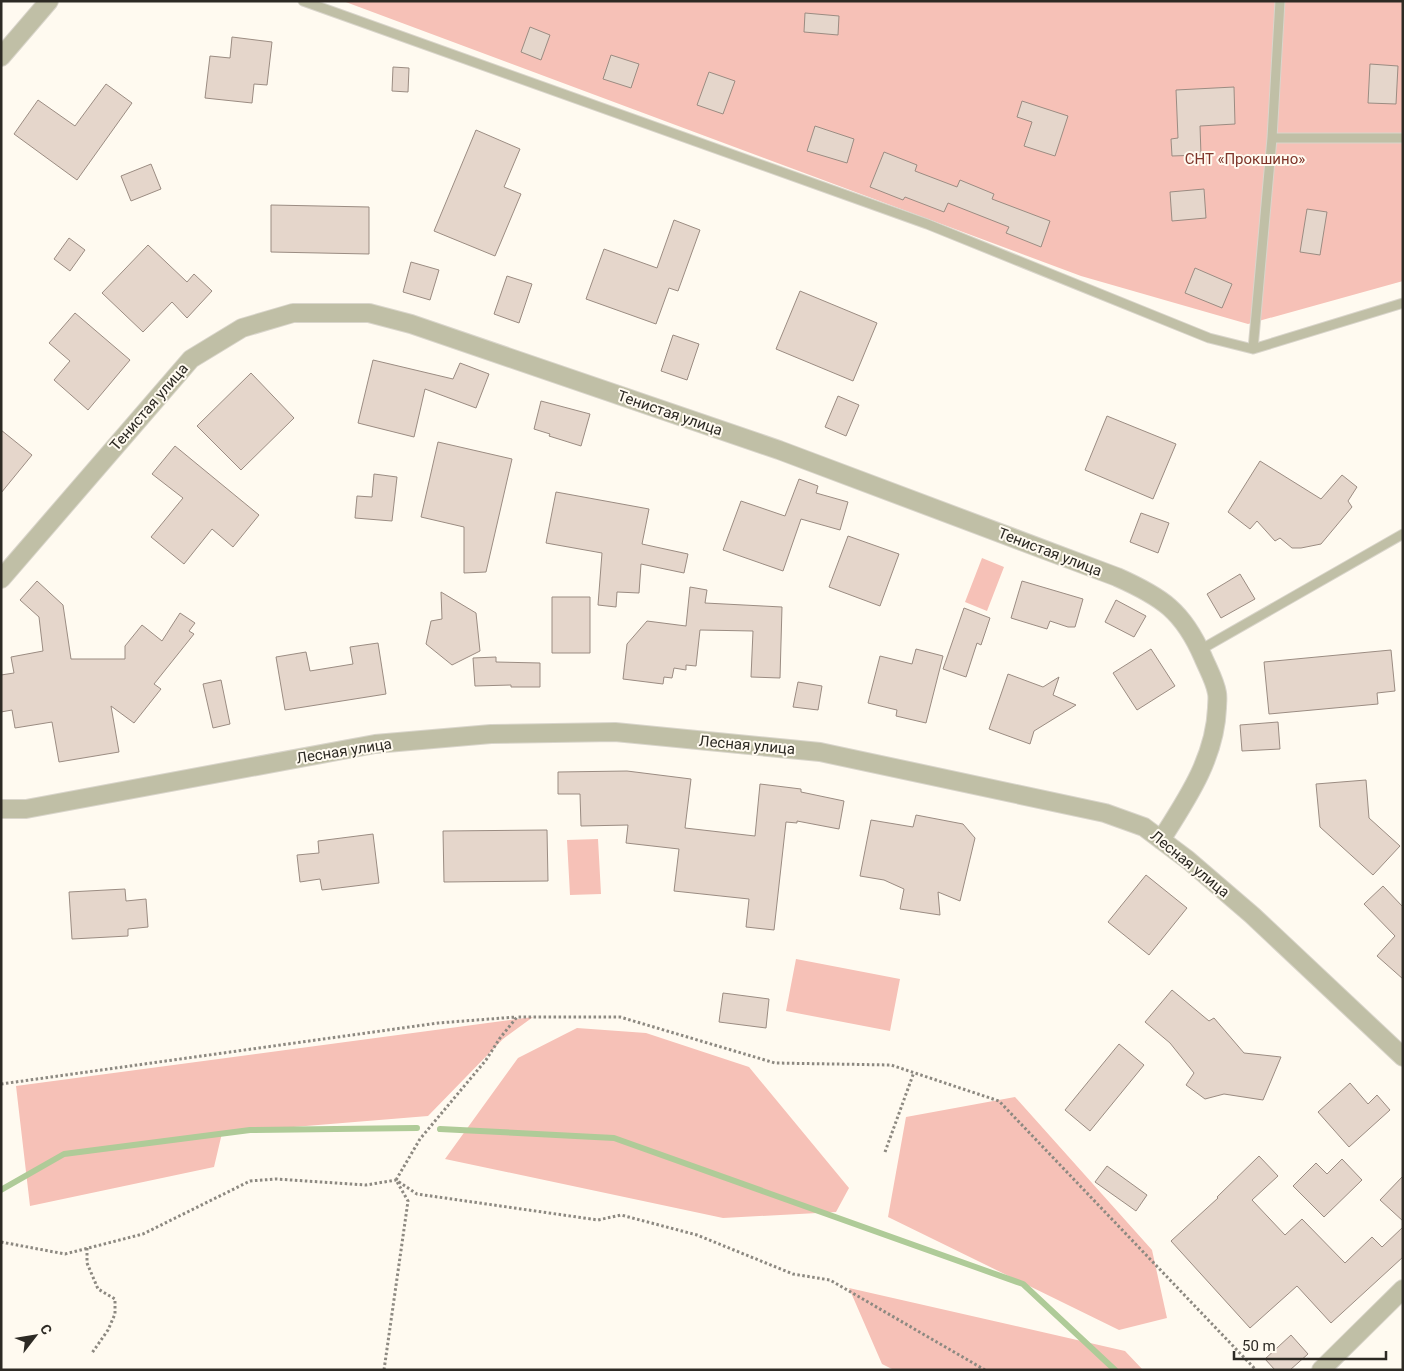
<svg xmlns="http://www.w3.org/2000/svg" width="1404" height="1371" viewBox="0 0 1404 1371" font-family="Roboto,sans-serif">
	<style>
		.green { fill: #f6c1b7 }
		.lines { fill: none; stroke-linecap: round; stroke-linejoin: round }
		.stream { stroke: #afcb98; stroke-width: 6 }
		.building { fill: #e5d6cb; stroke: #9b8c82 }
		.lane-casing { stroke: #d9d5cb; stroke-width: 11 }
		.street-casing { stroke: #d9d5cb; stroke-width: 20 }
		.path { stroke: #8d8981; stroke-width: 3; stroke-dasharray: 2.5 2.5; stroke-linecap: butt }
		.lane { stroke: #c0bfa6; stroke-width: 9 }
		.street { stroke: #c0bfa6; stroke-width: 18 }
		.labels { text-anchor: middle; stroke-width: 4; stroke-linejoin: round; paint-order: stroke }
		.park-label { font-size: 15px; fill: #7e3429; stroke: #fffaf0 }
		.street-label { font-size: 15px; fill: #2d2a24; stroke: #fffaf0 }
	</style>
	<rect width="100%" height="100%" fill="#fffaf0"/>
	<!-- green -->
	<path class="green" d="M343,1h1060v280l-155,43 -167,-48z
		M982,558l22,9 -17,44 -22,-9z
		M598,839l3,55 -31,1 -3,-55z
		M796,959l104,20 -10,52 -104,-20z
		M533,1017l-30,22 -75,77 -206,17 -8,34 -184,39 -14,-120z
		M577,1028l69,5 103,34 100,121 -13,24 -113,6 -278,-59 73,-101z
		M1015,1097l137,153 15,68 -48,12 -231,-113 18,-100z
		M849,1288l276,63 18,19h-249l-12,-6z"/>
	<g class="lines">
		<!-- stream -->
		<path class="stream" d="M440,1129l174,9 409,146 92,86
			M1,1190l63,-36 186,-24 167,-2"/>
	</g>
	<!-- building -->
	<path class="building" d="M805,13l34,3 -1,19 -34,-3z
		M530,27l20,8 -9,25 -20,-8z
		M232,37l40,5 -5,43 -13,-1 -2,19 -47,-5 5,-42 20,2z
		M611,55l28,9 -8,24 -28,-9z
		M1370,64l28,2 -2,38 -28,-1z
		M393,67l16,1 -1,24 -16,-1z
		M709,72l26,9 -12,33 -26,-9z
		M106,84l26,19 -55,77 -63,-46 24,-34 37,26z
		M1234,87l1,37 -35,2 1,29 -29,1 -1,-17 7,-1 -2,-48z
		M1022,101l46,15 -13,40 -31,-10 8,-24 -15,-5z
		M815,126l39,13 -7,24 -40,-12z
		M476,130l44,19 -16,38 17,7 -26,62 -61,-25z
		M884,152l33,13 -2,6 42,16 3,-7 34,14 -2,5 58,22 -9,26 -35,-14 3,-6 -61,-24 -4,9 -39,-15 -2,3 -33,-13z
		M151,164l10,25 -30,12 -10,-25z
		M1204,189l2,29 -34,3 -2,-29z
		M271,205l98,2v47l-98,-2z
		M1307,209l20,3 -7,43 -20,-3z
		M674,220l26,10 -22,61 -9,-3 -13,36 -70,-25 18,-50 53,19z
		M69,238l16,12 -15,21 -16,-12z
		M148,245l39,37 7,-8 18,17 -25,27 -15,-16 -29,30 -41,-39z
		M411,262l28,8 -9,30 -27,-8z
		M1195,268l37,16 -10,24 -37,-15z
		M507,276l25,8 -13,39 -25,-9z
		M800,291l77,32 -24,58 -77,-32z
		M75,313l55,47 -42,50 -34,-30 16,-19 -21,-18z
		M673,335l26,9 -12,36 -26,-9z
		M373,360l80,19 7,-16 29,11 -13,34 -51,-19 -11,48 -56,-14z
		M251,373l43,45 -53,52 -44,-44z
		M838,396l21,9 -13,31 -21,-9z
		M541,401l49,13 -9,32 -32,-10 1,-2 -16,-5z
		M1107,416l69,28 -23,55 -68,-29z
		M1,430l31,25 -31,38z
		M438,442l74,17 -26,113 -22,1v-46l-43,-10z
		M175,446l84,69 -26,32 -21,-18 -28,35 -33,-27 32,-39 -31,-24z
		M1260,461l61,38 21,-24 15,12 -9,14 4,6 -31,37 -20,4h-9l-12,-10 -5,3 -18,-20 -7,8 -22,-17z
		M374,474l23,3 -5,44 -37,-3 2,-22 15,1z
		M799,479l19,7 -2,7 32,9 -8,28 -39,-11 -18,52 -60,-21 18,-49 44,15z
		M556,492l93,17 -7,35 46,10 -4,19 -43,-9 -2,29 -22,-1 -1,15 -18,-2 4,-52 -56,-10z
		M1141,513l28,10 -11,30 -28,-11z
		M848,536l51,18 -19,52 -51,-19z
		M1240,574l15,25 -34,19 -14,-24z
		M37,581l26,24 8,54h54v-13l17,-21 20,16 18,-28 15,10 -6,8 5,3 -40,50 7,5 -27,34 -23,-17 8,46 -60,10 -7,-40 -37,6 -3,-18 -11,2v-37l13,-2 -3,-16 32,-6 -4,-34 -19,-17z
		M1022,581l61,18 -8,28h-7l-18,-6 -3,8 -36,-11z
		M690,587l17,3 -2,13 77,4 -2,71 -29,-1 2,-46 -53,-1 -4,36 -10,-1v5l-12,-2 -2,10 -8,-1 -1,7 -40,-5 4,-35 20,-23 39,5z
		M441,592l35,21 4,38 -28,14 -26,-21 5,-23 11,-2z
		M552,597h38v56h-38z
		M1116,600l30,16 -12,21 -29,-15z
		M964,608l26,10 -9,27 -4,-2 -11,34 -23,-8z
		M378,643l8,51 -101,16 -9,-53 30,-5 4,19 43,-7 -3,-17z
		M916,649l27,7 -17,67 -30,-7 1,-6 -29,-7 12,-47 32,8z
		M1151,649l24,37 -38,24 -24,-37z
		M1391,650l4,41 -18,2 1,11 -109,10 -5,-52z
		M496,657v5l44,1v24h-29v-2l-36,1 -2,-28z
		M1008,674l35,13 16,-10 -6,18 23,10 -42,26 -4,13 -41,-15z
		M221,680l9,44 -17,4 -10,-44z
		M798,682l24,4 -4,24 -25,-3z
		M1278,722l2,27 -38,2 -2,-26z
		M627,771l64,8 -6,49 70,8 5,-52 41,5v3l43,9 -5,28 -42,-8v2l-11,-1 -12,108 -28,-3 3,-28 -75,-8 5,-42 -53,-6 2,-18 -47,1 -1,-32h-22v-22z
		M1366,780l3,38 31,28 -27,29 -53,-48 -4,-43z
		M916,815l47,9 12,14 -15,63 -22,-9 2,23 -40,-6 4,-20 -20,-9 -24,-4 11,-56 42,7z
		M547,830l1,51 -104,1 -1,-51z
		M373,834l6,49 -57,7 -2,-11 -20,3 -3,-27 22,-2 -1,-12z
		M1146,875l41,33 -38,47 -41,-33z
		M1383,886l20,21v72l-26,-23 18,-20 -31,-32z
		M125,889l1,12 20,-2 2,28 -20,2v7l-56,3 -3,-47z
		M1172,990l37,31 5,-3 30,35 37,4 -18,43 -39,-6 -19,5 -19,-14 8,-12 -24,-30 -25,-21z
		M723,993l46,6 -3,29 -47,-6z
		M1119,1044l25,21 -54,66 -25,-21z
		M1350,1083l18,21 9,-9 13,15 -41,37 -31,-35z
		M1259,1156l19,20 -26,24 33,35 17,-16 43,44 27,-26 10,10 21,-20v30l-72,66 -34,-37 -47,42 -79,-87 47,-43 -1,-1z
		M1342,1159l20,21 -38,37 -31,-31 23,-23 11,11z
		M1107,1166l40,29 -11,16 -41,-29z
		M1403,1176v45l-23,-21z
		M1291,1335l17,19 -18,16h-15l-10,-11z"/>
	<g class="lines">
		<defs>
			<path id="lane" d="M303,1l624,223 282,114 44,11 150,-46
				M1272,138h131
				M1253,349l19,-211 8,-137
				M1200,650l203,-116"/>
			<path id="street" d="M1,57l48,-56
				M1,579l190,-220 51,-31 51,-15h76l42,11 368,126 338,127c45,20 66,34 86,80 5,12 12,24 14,36 1,5 0,10 0,15 -2,50 -30,91 -56,132
				M1,809h25l349,-65 116,-10 124,-2 205,20 285,61 39,14 44,33 64,55 151,142
				M1321,1370l82,-81"/>
		</defs>
		<!-- lane casing -->
		<use href="#lane" class="lane-casing"/>
		<!-- street casing -->
		<use href="#street" class="street-casing"/>
		<!-- path -->
		<path class="path" d="M1,1084l437,-61 78,-6
			M885,1152l29,-80
			M1,1242l64,12 78,-20 107,-53 26,-2 90,6 30,-5 21,14 181,26 23,-5 76,20 96,39 37,6 155,90
			M87,1248v15l11,26 17,10v15l-7,16 -16,23
			M384,1370l24,-169 -12,-21 24,-41 66,-79 14,-22 17,-21h103l155,46 116,2 108,36 257,269"/>
		<!-- lane -->
		<use href="#lane" class="lane"/>
		<!-- street -->
		<use href="#street" class="street"/>
	</g>
	<g class="labels">
		<!-- park labels -->
		<g class="park-label">
			<text x="1245" y="164">СНТ «Прокшино»</text>
		</g>
		<!-- street labels -->
		<g class="street-label">
			<text transform="translate(149 407) rotate(-49)" y="5">Тенистая улица</text>
			<text transform="translate(670 413) rotate(19)" y="5">Тенистая улица</text>
			<text transform="translate(1050 552) rotate(21)" y="5">Тенистая улица</text>
			<text transform="translate(747 745) rotate(5)" y="5">Лесная улица</text>
			<text transform="translate(344 751) rotate(-9)" y="5">Лесная улица</text>
			<text transform="translate(1190 864) rotate(39)" y="5">Лесная улица</text>
		</g>
	</g>
	<!-- border -->
	<rect width="1404" height="1371" fill="none" stroke="#2d2a24" stroke-width="5"/>
	<!-- north arrow -->
	<g transform="translate(35 1336) rotate(59)" stroke="#fffaf0" stroke-width="4" paint-order="stroke">
	<path d="M0-4L9 19L0 12L-9 19Z" fill="#2d2a24"/>
	<text y="-8" font-size="14" font-weight="bold" text-anchor="middle" fill="#2d2a24">С</text>
	</g>
	<!-- scale -->
	<path d="M1234 1351v8h152v-8" fill="none" stroke="#2d2a24" stroke-width="2.5"/>
	<text x="1242" y="1351" font-size="15" fill="#2d2a24" stroke="#fffaf0" stroke-width="4" paint-order="stroke">50 m</text>
</svg>
